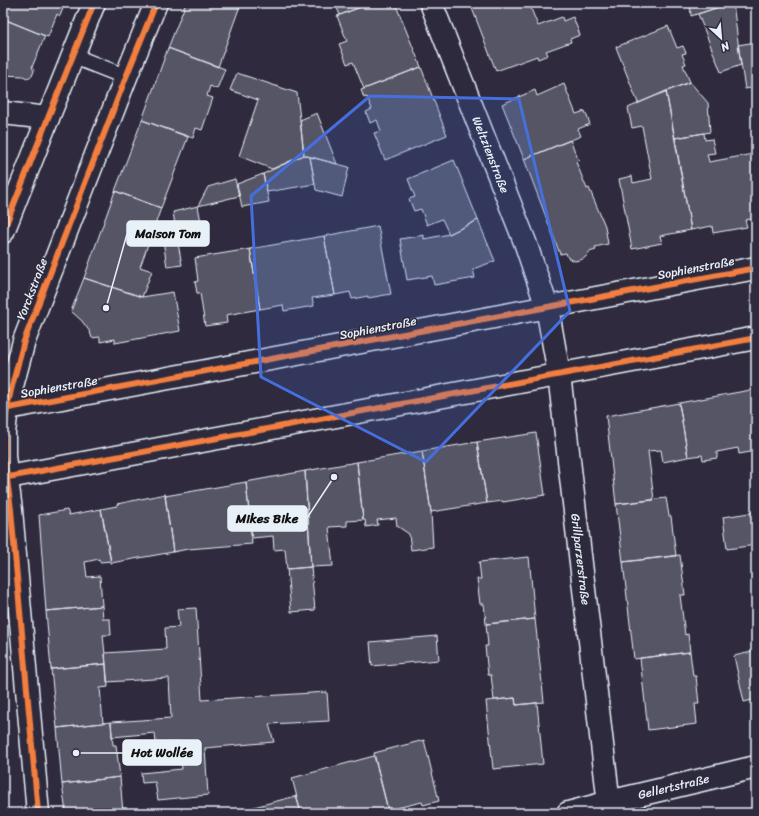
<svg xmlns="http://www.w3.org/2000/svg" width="759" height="816" viewBox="0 0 759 816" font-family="Sriracha,sans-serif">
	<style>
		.building { fill: #575565; stroke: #e8f1f8 }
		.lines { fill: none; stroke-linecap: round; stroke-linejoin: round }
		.lane-casing { stroke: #e8f1f8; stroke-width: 18 }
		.street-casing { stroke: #e8f1f8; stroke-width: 25 }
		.secondary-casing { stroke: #e8f1f8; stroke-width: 25 }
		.lane { stroke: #2f2a3d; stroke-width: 15 }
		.street { stroke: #2f2a3d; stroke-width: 22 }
		.secondary { stroke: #2f2a3d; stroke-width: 22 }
		.cycleway-casing { stroke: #2f2a3d; stroke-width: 8 }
		.cycleway { stroke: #f27e40; stroke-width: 6 }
		.marked { fill: #466fde; fill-opacity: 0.2; stroke: #466fde; stroke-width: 3; stroke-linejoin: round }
		.labels { text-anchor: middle; stroke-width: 3; stroke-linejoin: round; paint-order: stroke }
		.street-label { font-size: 12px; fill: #e8f1f8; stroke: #2f2a3d }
		.leader { fill: none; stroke: #e8f1f8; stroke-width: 1.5 }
		.callout-dot { fill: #e8f1f8; stroke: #2f2a3d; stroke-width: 1.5 }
		.callout { fill: #e8f1f8; stroke: #e8f1f8; stroke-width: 1.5 }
		.callout-label { font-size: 13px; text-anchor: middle; font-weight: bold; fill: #111 }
	</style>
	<rect width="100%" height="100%" fill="#2f2a3d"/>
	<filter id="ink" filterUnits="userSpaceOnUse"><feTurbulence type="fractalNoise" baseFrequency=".025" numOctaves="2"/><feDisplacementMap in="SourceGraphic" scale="8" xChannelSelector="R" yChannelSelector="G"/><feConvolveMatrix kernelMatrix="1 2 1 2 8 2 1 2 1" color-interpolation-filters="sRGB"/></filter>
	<g filter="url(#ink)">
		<!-- building -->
		<path class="building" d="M3,3h62l-5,13 -3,-2 -9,23 -45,-18z
			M186,3h55l-23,64 -50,-19z
			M335,3h36l-31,12z
			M371,3h24l26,64 -57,22 -11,-27 -6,2 -8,-20 8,-3 -10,-25z
			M470,3h69l-9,3 8,20 24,-9 1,4 10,-4 7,18 -10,4 1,3 -25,9 2,4 -10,4 -1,-3 -41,15z
			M690,3h41l-40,13z
			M731,3h2l8,62 -20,7 -23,-58z
			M4,19l41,17 -13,31 2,4 -2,5 -5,2 -4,-2 -20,-1z
			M668,26l9,22 6,-2 3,7 -4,1 4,10 -3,1 7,17 -52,21 -22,-56z
			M756,42v45l-11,2 -7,-44z
			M168,48l57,21 -8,20 -7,-3 -3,10 6,2 -11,32 -6,-2 -3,10 -51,-18z
			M421,67l26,68 -62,25 -11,-27 7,-2 -4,-11 -7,3 -4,-11 6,-3 -5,-12 -3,1 -3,-8z
			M237,73l60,20 7,62 -32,14 -33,-13 19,-56 -28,-10z
			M690,82l18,21 2,29 -35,6 -9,-47z
			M564,84l12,30 9,-3 5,13 -12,5 3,7 -57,23 -22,-55 33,-14 2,6z
			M666,91l25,139 -31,6 2,7 -30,6 -13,-70 13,-3 1,7 19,-4 -10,-53 -10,2 -4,-20z
			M317,113l20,51 -33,-9 -4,-35z
			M142,120l46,17 -27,71 -46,-17z
			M704,133l1,7 7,-1 3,14 -8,1 2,8 44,-8 3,17v47l-11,2 2,7 -34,6 -1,-7 -21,4 -16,-92z
			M570,140l9,21 -3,1 11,27 2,-1 16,38 3,18 -13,3 1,3 -7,2v2l-6,5 -8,2 -7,-3 -2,-5 -6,1 -36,-95z
			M756,144v27l-5,-26z
			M304,155l6,2 5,27 -48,8 -4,-18z
			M310,157l39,10 -7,30 -26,-7z
			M454,160l24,60 -29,14 -7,-15 -15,6 -6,-16 -7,2 -5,-12 6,-2 -7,-18z
			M263,174l6,28 -27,5 -5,-23z
			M235,179l4,17 -41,10 10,-19z
			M115,191l46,17 -21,59 12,4 -10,26 -58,-19z
			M198,206l5,27 -26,5 -4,-26z
			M478,220l17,41 -22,8 2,9 -41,7 -2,-9 -25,4 -7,-41 24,-4v4l25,-5z
			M378,226l13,68 -23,4v-2l-16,3 -2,-7 -15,3 -11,-59z
			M324,236l11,59 -23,3 2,8 -30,5 -1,-6 -23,4 -10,-60z
			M177,238l5,27 -15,2 -4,-27z
			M250,249l10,60 -34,6 1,8 -22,3 -5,-33h-3l-2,-11 3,-1 -3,-23z
			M84,278l58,19 31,-5 7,39 -65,12v-4l-15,3v-5l-8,1 -2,-6 -8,-11 -11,-10z
			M756,389v62l-17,3 -1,-6 -21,4v6l-14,2 -1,-5 -14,2 -9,-54z
			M679,403l9,54 -25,5 -2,-12 -13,1 6,49 -38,4 -10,-88z
			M536,433l9,62 -42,7v-1l-16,2 -10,-61z
			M477,442l10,61 -56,9 -9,-61z
			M422,451l9,61 2,35 -22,3 -2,-16 -12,-8 -1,-8 -19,2 1,5 -12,2 -1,-7h-2l-6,-58z
			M357,462l6,58 -16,1v5l-18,1 4,39 -22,1 -6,-96z
			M305,471l6,96 -24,2 -2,-20 -11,1 -1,-14 -21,2 -6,-56z
			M246,482l6,62 -64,5 -15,3 -8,-56z
			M165,494l8,58 -62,11 -10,-54 16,-3v-2z
			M666,498l3,18h2l5,40 -53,6 -7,-58z
			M101,509l10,52 -11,1 -1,-3 -14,3 2,15 13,-1 2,30 -56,5 -7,-96 28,-5 2,5z
			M756,512v33l-29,4 -4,-32z
			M680,555l5,40h-5l5,40 3,-1 2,18 -56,7 -11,-97z
			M529,557l6,62 -49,5 -2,-20h-4l-3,-25h4l-2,-17z
			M311,567l4,43 -24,2 -4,-43z
			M102,606l1,13h7l1,16h-8l3,29 -55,5 -5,-58z
			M196,608l6,92 125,-8 2,29 -60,3 5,18 -69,6 3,47 -50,5 -3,-18 -13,1 -1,-10 41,-4 -3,-27 -23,2 -1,-11 -43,4 -1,-15 60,-4 -2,-40 -62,4 -2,-29 61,-4 -1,-21 14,-1 -2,-18z
			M535,619l9,83 -28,3 -1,-7 -21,2 -3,-25h-3l-3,-29h3l-2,-22z
			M437,636l2,24 -67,6 -2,-24z
			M756,651v48l-12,3 -10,-46z
			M690,652l3,24h3l3,28h-4l2,20 -49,6 -8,-72z
			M106,664l2,23 -8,1 3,35 -46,5 -6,-59z
			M515,698l1,7 21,-2 6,61 -50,5 -7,-68z
			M111,722l2,23h3l4,32 -58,7 -5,-56z
			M424,740l15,61 -16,4 -1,-3 -34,8 -14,-57z
			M374,756l14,54 -11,3h-76l-9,-35z
			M120,777l3,36h-57l-4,-29z
			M296,796l5,17h-70z"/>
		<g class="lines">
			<defs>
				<path id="lane" d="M73,56l53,21"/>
				<g id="street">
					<path id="s1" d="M431,3l94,239 22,65 12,67 51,439"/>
					<path d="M3,113l45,5"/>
					<path d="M3,409l753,-141"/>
					<path d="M3,478l753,-140"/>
					<path id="s2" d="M568,813l41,-11 147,-35"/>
				</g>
				<path id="secondary" d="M3,232l45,-114 46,-115
					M38,813l-27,-303 -7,-54v-23l3,-25 4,-18 13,-49 102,-264 30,-74"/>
			</defs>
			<!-- lane casing -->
			<use href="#lane" class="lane-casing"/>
			<!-- street casing -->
			<use href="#street" class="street-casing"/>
			<!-- secondary casing -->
			<use href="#secondary" class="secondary-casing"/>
			<!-- lane -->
			<use href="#lane" class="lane"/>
			<!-- street -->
			<use href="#street" class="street"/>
			<!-- secondary -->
			<use href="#secondary" class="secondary"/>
			<defs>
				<path id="cycleway" d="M3,232l45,-114 46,-115
					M3,409l753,-141
					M3,478l753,-140
					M38,813l-27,-303 -7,-54v-23l3,-25 4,-18 13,-49 102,-264 30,-74"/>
			</defs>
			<!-- cycleway casing -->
			<use href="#cycleway" class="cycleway-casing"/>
			<!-- cycleway -->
			<use href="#cycleway" class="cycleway"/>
		</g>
	</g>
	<!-- marked area -->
	<path class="marked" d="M370,96l149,3 51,212 -144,151 -165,-85 -10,-181z"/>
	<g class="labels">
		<!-- street labels -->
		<g class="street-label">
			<text dy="4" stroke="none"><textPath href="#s1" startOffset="163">Weltzienstraße</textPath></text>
			<text transform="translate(696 268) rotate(-11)" y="4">Sophienstraße</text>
			<text transform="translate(32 289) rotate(-69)" y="4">Yorckstraße</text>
			<text transform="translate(378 328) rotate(-11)" y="4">Sophienstraße</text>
			<text transform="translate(59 387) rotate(-10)" y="4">Sophienstraße</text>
			<text dy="4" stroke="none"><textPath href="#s1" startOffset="580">Grillparzerstraße</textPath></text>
			<text dy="4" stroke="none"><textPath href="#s2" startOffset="109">Gellertstraße</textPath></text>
		</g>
	</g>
	<!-- callouts -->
	<path class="leader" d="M106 308L127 234M334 477L307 518M76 753L123 753"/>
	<g class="callout-dot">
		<circle cx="106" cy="308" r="4"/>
		<circle cx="334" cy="477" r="4"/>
		<circle cx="76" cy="753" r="4"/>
	</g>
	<g class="callout">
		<rect x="127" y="221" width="82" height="25" rx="4"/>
		<rect x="228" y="506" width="79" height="25" rx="4"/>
		<rect x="123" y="740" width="78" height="25" rx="4"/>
	</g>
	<g class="callout-label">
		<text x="168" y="238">Maison Tom</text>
		<text x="267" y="523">Mikes Bike</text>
		<text x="162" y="757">Hot Wollée</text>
	</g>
	<!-- margin -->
	<rect width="759" height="816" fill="none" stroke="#2f2a3d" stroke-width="16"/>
	<rect x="8" y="8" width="743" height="800" fill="none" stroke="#e8f1f8" stroke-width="1.5" filter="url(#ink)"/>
	<!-- north arrow -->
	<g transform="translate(721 38) rotate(154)" stroke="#2f2a3d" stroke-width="3" paint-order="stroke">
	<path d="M0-3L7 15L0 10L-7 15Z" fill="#e8f1f8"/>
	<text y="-6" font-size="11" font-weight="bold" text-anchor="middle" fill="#e8f1f8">N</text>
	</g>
</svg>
